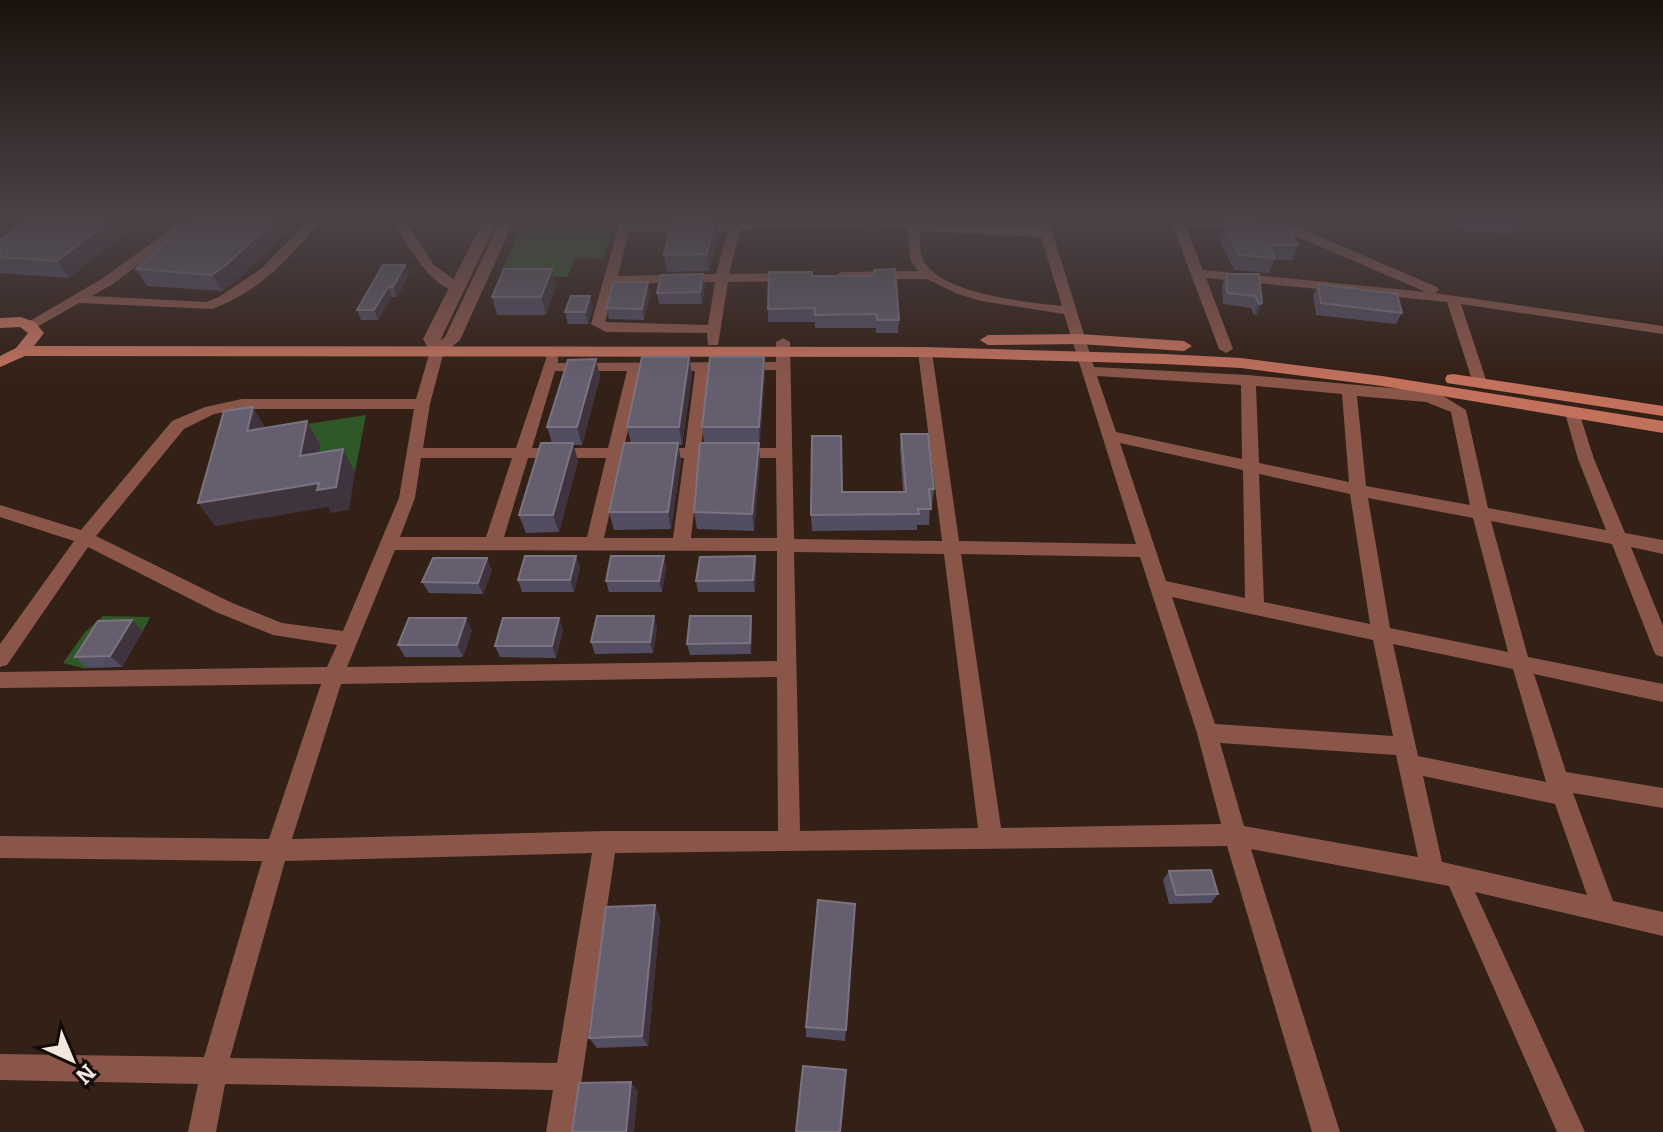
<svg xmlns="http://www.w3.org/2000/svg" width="1663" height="1132" viewBox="0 0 1663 1132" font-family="Bitter,serif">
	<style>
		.green { fill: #305728 }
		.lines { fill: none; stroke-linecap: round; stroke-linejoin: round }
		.minor { fill: #8a564a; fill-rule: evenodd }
		.tertiary { fill: #8a564a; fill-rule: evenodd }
		.secondary { fill: #c2715d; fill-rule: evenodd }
		.wall { fill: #534d61 }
		.shaded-wall { fill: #3f343d }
		.building { fill: #645e6e; stroke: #7b7380; stroke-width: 2 }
	</style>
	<rect width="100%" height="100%" fill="#332016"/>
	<!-- green -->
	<path class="green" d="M520,231h92l-9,28 -28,-1 -8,19 -67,-2z
		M366,415l-11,57 -39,-3 4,-24 -53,-15z
		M103,616l47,1 -7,14 -34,1 -23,37 -23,-6 22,-31z"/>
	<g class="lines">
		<!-- minor -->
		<path class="minor" d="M182,221h13l-82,63 -21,12 114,6 13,-5 42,-28 47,-48h12c-29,37 -63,72 -108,88l-133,-6 -44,25 -5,1 -7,-4 80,-47z
			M393,221h12l29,44 28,20v6c-29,3 -56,-49 -69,-70z
			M620,221l115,2 166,-2 32,5 106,3 -2,-8h12l45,146 154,8 165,15 30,6 23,14 22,98 118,22 -28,-71 -13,-46 3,-4h10l16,50 31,74 38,7v14l-32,-7 32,79v31l-7,-2 -3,-6 -41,-105 -121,-23 37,136 135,27v18l-129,-28 32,98 97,16v20l-90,-15 40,108 50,11v24l-188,-44 110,240h-28l-108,-246 -198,-37 89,283h-28l-85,-286 -612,7 -41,279h-28l7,-42 -328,-6 -9,48h-28l10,-48 -198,-4v-26l204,3 58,-196 -262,-3v-22l269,3 52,-155 -321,4v-16l327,-5 10,-22 -64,-10 -57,-23 -128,-65 -81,118 -7,2v-23l74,-103 -74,-24v-12l81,25 91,-109 33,-14 37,-8h174l14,-48 7,-4 7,4 -14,53 -7,44h93l32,-95h10v10l218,-1v-20l7,-4 7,4 4,197 148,2 -24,-189 7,-4 7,4 27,189 177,3 -72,-230 -83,-13 -23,-7 -31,-15h-89v-6l5,-1 75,-1 -8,-12 -2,-30 -30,-5 -138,6 -11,44 64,-1 7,4 -7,4 -65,1 -10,63h-10l-1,-12 -101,-1 -15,-8zM629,231h99l-12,43 -98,2zM920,231l121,6 21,69c-34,-4 -127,-12 -140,-49 -3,-8 -2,-18 -2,-26zM715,282l-7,43 -103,-3 10,-38zM776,370v78h-75l9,-77zM555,371h72l-19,77h-76zM641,371h54l-10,77h-61zM1097,376l144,9 1,74 -126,-27zM1256,386l86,8 7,88 -90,-19zM1357,396l69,6 25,10 19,93 -104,-19zM242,409h172l-15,89 -56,133 -61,-8 -52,-21 -134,-66 88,-107 30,-15zM1120,443l123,27 2,128 -79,-17zM421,458h91l-26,79h-86l15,-39zM528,458h78l-19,79h-83zM622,458h62l-11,80h-69zM700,458h76l1,80h-86zM1259,474l91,20 20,130 -106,-22zM1368,498l105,20 35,134 -118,-24zM395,550l382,1v110l-430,6zM794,552l150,2 34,274 -178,3zM961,554l179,3 57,176 24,91 -220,4zM1172,597l201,43 20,96 -178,-12zM1393,644l120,25 33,113 -128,-26zM777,677l1,154h-173l-313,8 49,-155zM1220,743l176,12 22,102 -174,-31zM1423,776l132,28 32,91 -145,-33zM592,853l-35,210 -327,-5 55,-197z
			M1171,221l124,5 142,61 2,3 -4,3 228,33v8l-202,-30 26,79 -7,5 -7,-5 -26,-81 -241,-24 27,71 -7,4 -7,-4zM1185,226l104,7 137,59 -223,-22z"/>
		<!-- tertiary -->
		<path class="tertiary" d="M483,221h14l-57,120 5,-4 55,-116h14l-54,119 -17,14h-12l-8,-15z"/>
		<!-- secondary -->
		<path class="secondary" d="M21,317l14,5 9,11 -10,13 891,1 240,7 76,4 141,18 281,45v12l-281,-47 -141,-18 -76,-4 -240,-7 -900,-1 -25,11v-11l16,-8 12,-15 -8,-6 -20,1v-10z
			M1080,334l104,7 8,5 -8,5 -104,-7 -92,1 -8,-5 8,-5z
			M1453,374l210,32v10l-216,-33 -2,-4 2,-4z"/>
	</g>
	<!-- wall -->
	<path class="wall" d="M26,221h115l-72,57 -69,-5v-33z
		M191,221l43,62 -12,8 -75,-5 -11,-17z
		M1224,221h29l3,5 42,19 -6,15h-18l-5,13 -35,-3 -15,-32z
		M1455,221h63l-7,12 -48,-2z
		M718,234l-9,37 -42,1 -3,-17z
		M383,265l26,10 -12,22h-5l-14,23h-17l-4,-10z
		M1226,274h33l3,29 -4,12 -4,1 -3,-8 -28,-4 -1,-19z
		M812,276l87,44 -1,13h-22v-5h-61v-6h-47v-13z
		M1318,284l84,29 -6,11 -80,-9 -3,-20z
		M705,285l-3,19h-43l-2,-11z
		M556,286l-10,29h-49l-5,-18z
		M650,294l-6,26 -35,-1 -3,-11z
		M593,307l-5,17h-20l-3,-12z
		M689,357l3,18 -10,70h-4l3,16 -10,68 -57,1 -5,-18 22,-69 -4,-16z
		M596,359l4,18 -18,68h-9l5,16 -19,71 -33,1 -7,-18 33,-72 -5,-16z
		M765,374l-6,71 1,16 -6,70 -57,-2 -3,-17 10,-69 -2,-16z
		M901,434l33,55 -2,16 -2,1 -1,19h-12v5l-105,1 -1,-16 92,-23 -3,-42z
		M576,556l4,12 -6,24h-52l-4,-12z
		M664,556l2,12 -4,24h-53l-3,-11z
		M755,556l1,12 -1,24h-57l-2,-11z
		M492,570l-9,24 -54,-1 -7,-11z
		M751,616l1,11 -1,27 -61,1 -3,-11z
		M657,627l-4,26 -58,1 -4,-12z
		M472,630l-9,27h-58l-7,-12z
		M563,630l-7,28 -56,-1 -5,-11z
		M143,631l-21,36 -35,1 -12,-11z
		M1169,871l49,23 -7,9 -42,1 -6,-24z
		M855,904l-10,137 -39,-4v-10z
		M655,905l5,13 -12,128 -51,2 -8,-10z"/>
	<!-- shaded-wall -->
	<path class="shaded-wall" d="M109,221h32l-72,57 -12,-17z
		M273,221h25l-64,62 -12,8 -10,-16z
		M715,221h1l2,13 -9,37 -2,-17z
		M405,265l4,10 -12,22 -4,-10z
		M552,269l4,17 -10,29 -5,-18z
		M703,274l2,11 -3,19 -2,-12z
		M648,282l2,12 -6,26 -2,-11z
		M388,287l4,10 -14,23 -4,-10z
		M590,296l3,11 -5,17 -3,-12z
		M1262,303l-4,12 -4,1 5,-12z
		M689,357l3,18 -10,70 -3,-18z
		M764,357l1,17 -5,71 -1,-18z
		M596,359l4,18 -18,68 -5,-18z
		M253,407l14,23 -20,1z
		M307,421l13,24 -6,34 -14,-23z
		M573,443l5,18 -19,71 -6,-17z
		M678,443l3,18 -10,68 -3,-17z
		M759,443l1,18 -6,70 -2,-17z
		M343,449l12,23 -6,38 -18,3 -3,-6 -113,19 -17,-23z
		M576,556l4,12 -6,24 -4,-12z
		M664,556l2,12 -4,24 -3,-11z
		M755,556l1,12 -1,24 -2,-12z
		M487,558l5,12 -9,24 -5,-11z
		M654,616l3,11 -4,26 -3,-11z
		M751,616l1,11 -1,27 -1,-11z
		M466,618l6,12 -9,27 -6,-12z
		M559,618l4,12 -7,28 -4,-12z
		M132,620l11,11 -21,36 -12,-11z
		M655,905l5,13 -12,128 -6,-10z
		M631,1082l7,9 -4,41h-8z"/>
	<!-- building -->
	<path class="building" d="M26,221h83l-52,40 -57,-4v-17z
		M191,221h82l-48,45 -13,9 -76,-6z
		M672,221h43l-8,33 -43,1z
		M1228,221h25l3,5h31l11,19h-31l8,13 -36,-3 -15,-32h5z
		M383,265h22l-12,22h-5l-14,23h-17z
		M504,269h48l-11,28h-49z
		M895,269l4,51h-22l-1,-6 -61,1v-7l-47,1 1,-37h43v4h62v-6z
		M703,274l-3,18 -43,1 4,-18z
		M1226,274h33l3,29 -3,1 -4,-8 -28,-3z
		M614,282h34l-6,27 -36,-1z
		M1318,284l79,10 5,19 -81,-10z
		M571,296h19l-5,16h-20z
		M642,357h47l-10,70h-52z
		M710,357h54l-5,70h-57z
		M596,359l-19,68h-30l21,-67z
		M253,407l-6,24 60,-10 -7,35 43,-7 -7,38 -19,3 2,-7 -121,20 26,-92z
		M901,434h27l6,55h-5l2,20h-13l1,5 -108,1 1,-79h29l1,56h64z
		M541,443h32l-20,72h-34z
		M624,443h54l-10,69h-59z
		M700,443h59l-7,71 -58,-2z
		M525,556h51l-6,24h-52z
		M611,556h53l-5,25h-53z
		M755,556l-2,24 -57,1 4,-24z
		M433,558h54l-9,25 -56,-1z
		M597,616h57l-4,26h-59z
		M690,616h61l-1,27 -63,1z
		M409,618h57l-9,27h-59z
		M503,618h56l-7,28h-57z
		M132,620l-22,36 -35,1 23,-36z
		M1211,870l7,24 -42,1 -7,-24z
		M818,900l37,4 -9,126 -40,-3z
		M655,905l-13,131 -53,2 17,-131z
		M803,1066l43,4 -6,62h-44z
		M631,1082l-5,50h-54l7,-49z"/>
	<!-- sky -->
	<linearGradient id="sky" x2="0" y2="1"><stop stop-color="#1c120c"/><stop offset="0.58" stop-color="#4a4247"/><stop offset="1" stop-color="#4a4247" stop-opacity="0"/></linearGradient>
	<rect width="1663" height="379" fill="url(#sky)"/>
	<!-- north arrow -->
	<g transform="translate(72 1060) rotate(136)" stroke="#140c08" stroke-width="6" paint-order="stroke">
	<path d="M0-6L14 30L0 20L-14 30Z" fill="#f3e6df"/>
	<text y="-12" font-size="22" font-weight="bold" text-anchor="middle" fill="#f3e6df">N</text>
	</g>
</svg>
